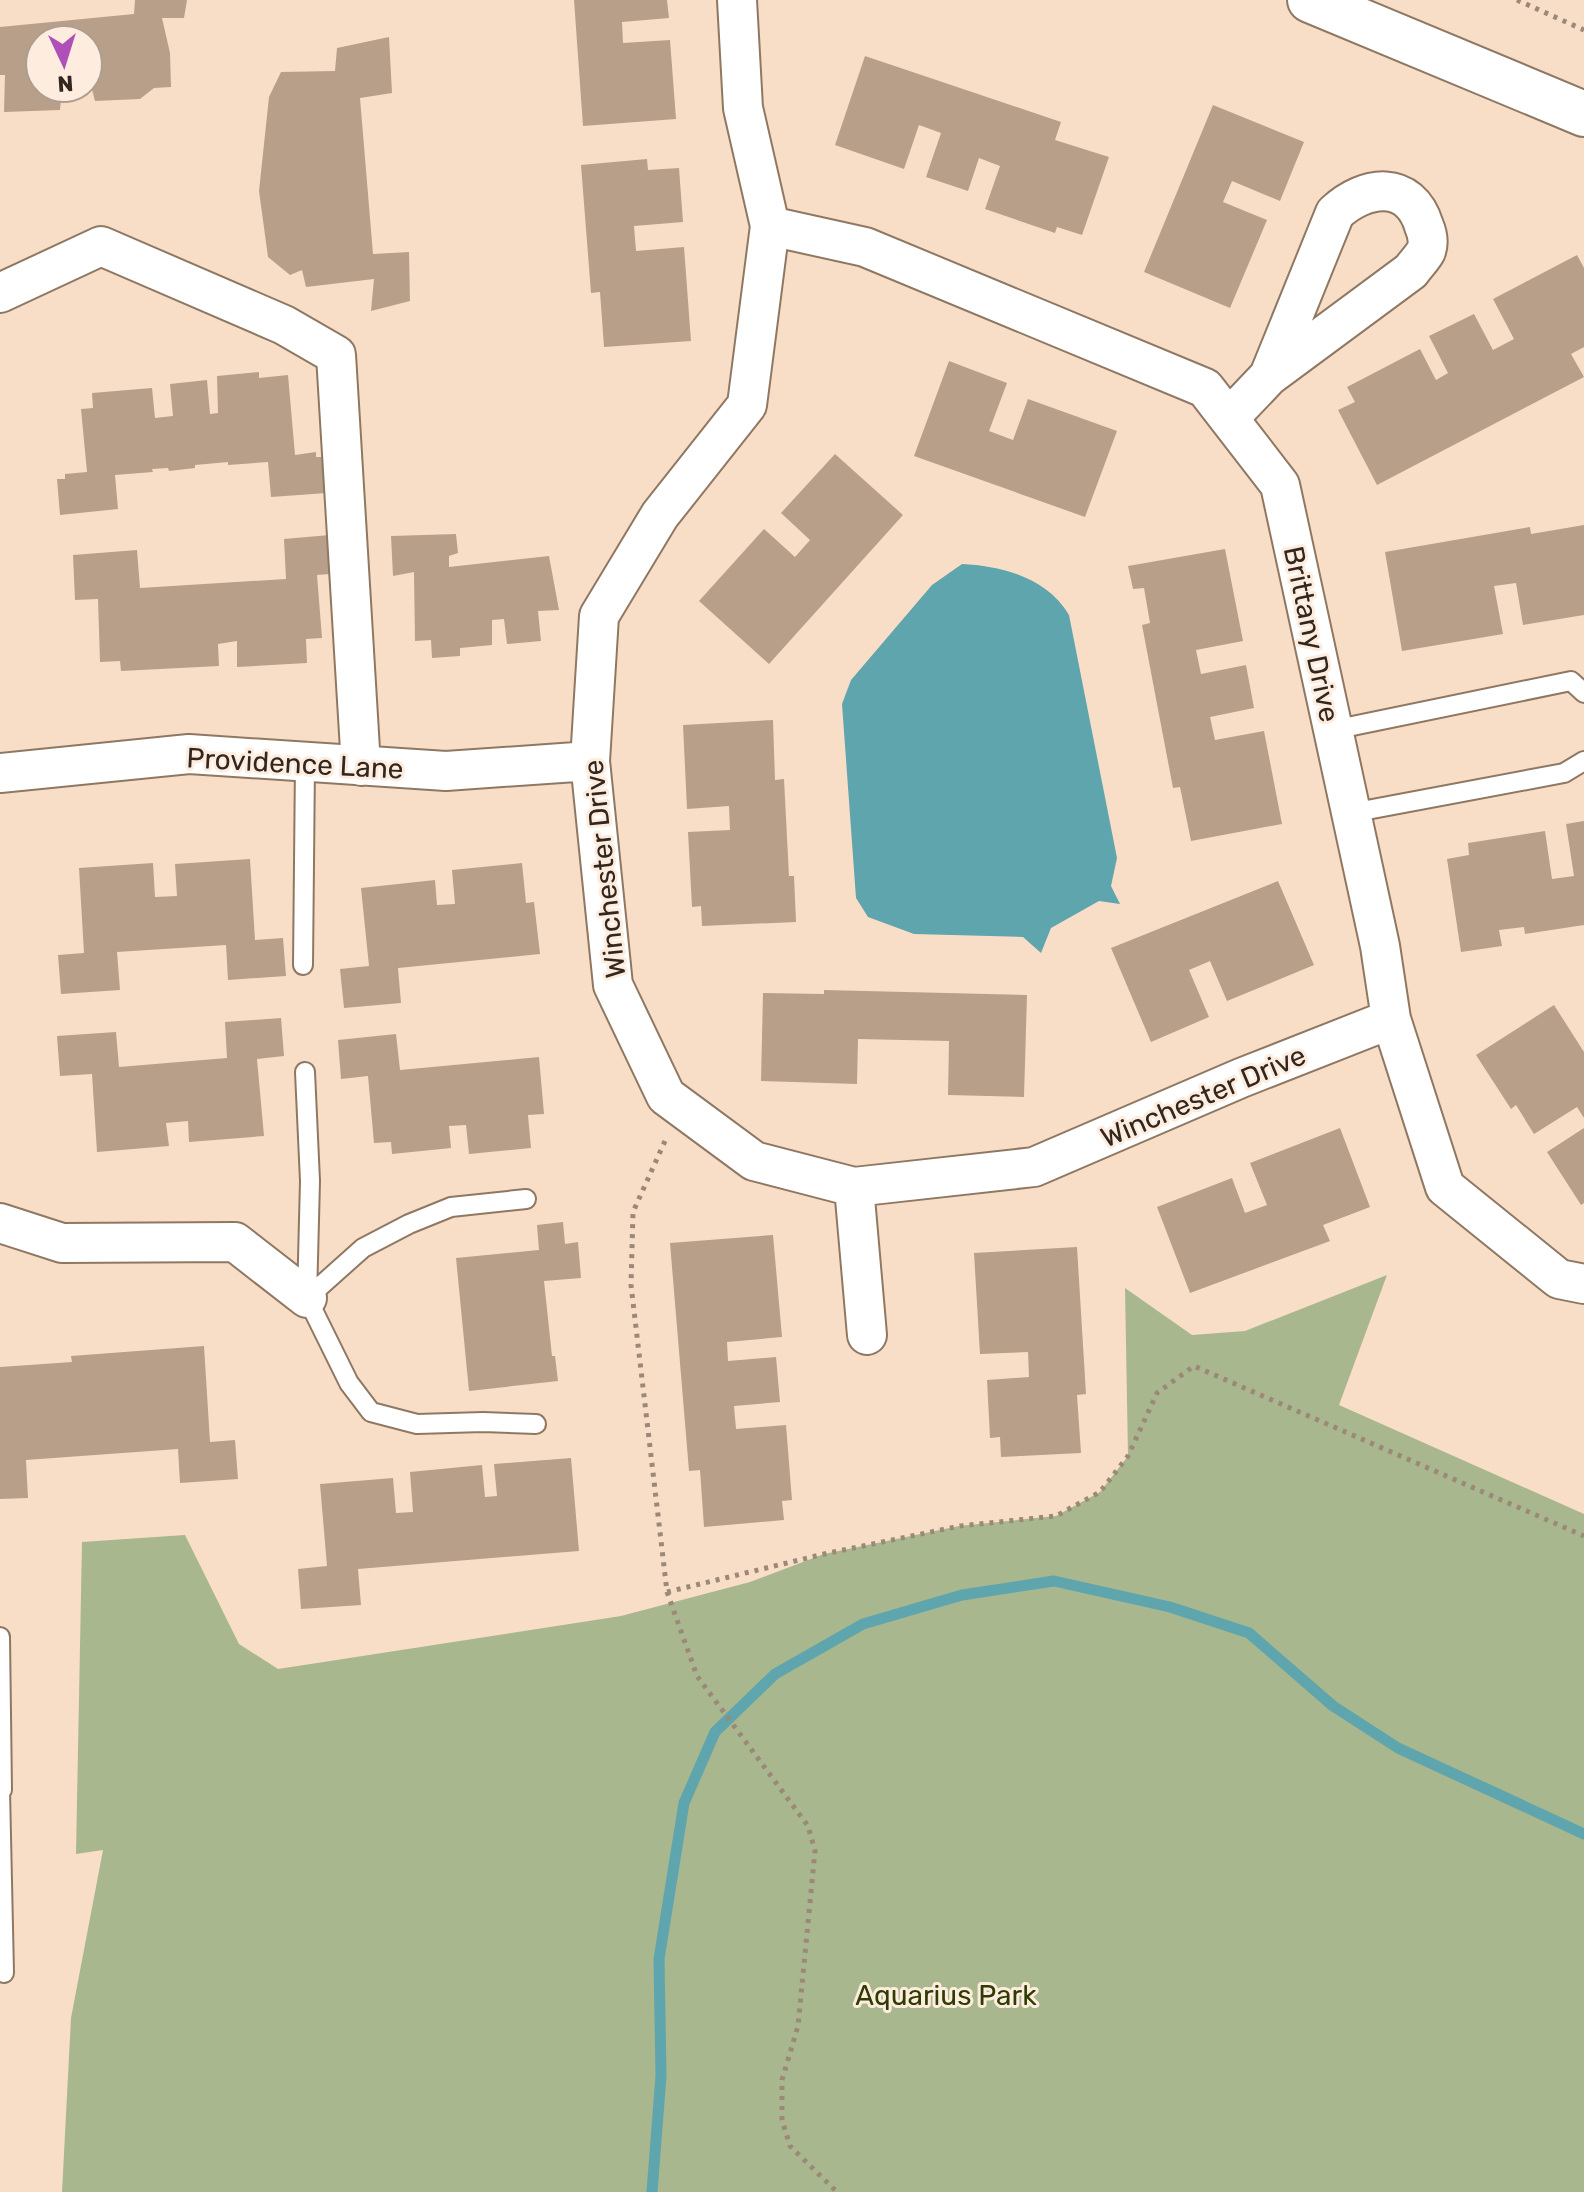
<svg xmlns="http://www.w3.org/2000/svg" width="1584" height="2192" viewBox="0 0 1584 2192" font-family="Rubik,sans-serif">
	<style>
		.green { fill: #a8b78e }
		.water { fill: #5fa5ad }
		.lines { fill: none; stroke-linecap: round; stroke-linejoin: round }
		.stream { stroke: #5fa5ad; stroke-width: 11 }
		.building { fill: #b89f89 }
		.service-casing { stroke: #8f7863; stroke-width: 22 }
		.minor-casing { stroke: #8f7863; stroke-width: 42 }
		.secondary-casing { stroke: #8f7863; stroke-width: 48 }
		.path { stroke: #9b8878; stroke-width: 5; stroke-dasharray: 4 6; stroke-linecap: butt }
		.service { stroke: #fff; stroke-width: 18 }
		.minor { stroke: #fff; stroke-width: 38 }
		.secondary { stroke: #fff; stroke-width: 44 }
		.labels { text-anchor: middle; stroke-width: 6; stroke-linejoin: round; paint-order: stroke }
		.street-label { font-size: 28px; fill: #31271f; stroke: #feeddf }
		.park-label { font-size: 28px; fill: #2d3c01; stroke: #feeddf }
	</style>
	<rect width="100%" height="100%" fill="#f9dec7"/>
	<!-- green -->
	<path class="green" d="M1387,1275l-48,130 245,109v678h-1522l9,-174 32,-168 -27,4 6,-312 103,-7 54,109 39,25 343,-53 129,-34 74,-28 135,-28 97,-10 44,-24 28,-36 -3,-168 67,47 53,-4z"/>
	<!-- water -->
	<path class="water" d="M962,564c41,2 85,14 107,51l48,243 -6,28 9,18 -21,-3 -48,27 -10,25 -18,-16 -109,-3 -46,-17 -12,-19 -14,-194 9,-24 81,-95z"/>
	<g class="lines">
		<!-- stream -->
		<path class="stream" d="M652,2192l9,-116 -2,-117 25,-156 31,-71 60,-58 88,-50 99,-29 92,-14 116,26 79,26 84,73 65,42 186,86"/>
	</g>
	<!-- building -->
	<path class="building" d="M135,0h52l-3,18h-22l8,35 1,34 -17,1 -14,11 -45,2 -7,-27v-34h-48v48h22l-2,22 -56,2 1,-37h-5v-48l134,-13z
		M574,0h93l2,18 -47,4 1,21 47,-3 6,79 -93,7z
		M389,37l3,56 -32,5 13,156 36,-2 1,49 -39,10 3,-32 -68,8 -4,-17 -12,5 -22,-18 -9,-66 10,-94 12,-25 54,-1 2,-23z
		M865,56l196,66 -6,18 54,17 -27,78 -25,-8 -2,6 -70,-24 15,-43 -21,-8 -11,33 -42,-14 15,-44 -22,-8 -15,44 -69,-24z
		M1213,105l91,37 -24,59 -48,-20 -9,21 44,18 -37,88 -86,-36z
		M647,159l1,11 31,-2 4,54 -49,4 2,25 48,-4 7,94 -87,6 -4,-55 -9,1 -10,-128z
		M1577,255l7,13v79l-13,7 13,23 -207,108 -39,-75 17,-8 -8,-15 73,-38 16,31 12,-7 -19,-37 45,-22 19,36 21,-11 -21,-40z
		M949,361l58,22 -18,48 24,9 15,-41 89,32 -32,86 -171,-61z
		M259,372v6l29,-3 7,80 21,-3v5h8l3,36 -56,4 -3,-35 -40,3v-3l-33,3v3l-26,3 -1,-3 -16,1 1,3 -38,3 3,34 -58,6 -3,-36h8v-5l22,-2 -6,-63 12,-1 -1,-15 60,-5 3,30 18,-2 -3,-32 37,-4 3,34 8,-1 -1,-37z
		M835,454l68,61 -134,149 -70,-63 65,-72 31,28 15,-17 -29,-27z
		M1584,525v90l-61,10 -7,-42 -22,3 9,48 -101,17 -17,-99 145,-25 1,7z
		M341,534l2,39 -26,2 5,63 -16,1 1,24 -70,4v-26l-19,3 1,22 -98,5 -1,-10 -20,1 -2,-63 -23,1 -2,-45 64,-5 3,38 146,-9 -2,-40z
		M456,534l2,19 -9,3v11l100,-11 10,54 -21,1 3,30 -34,3 -3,-25 -12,1v25l-32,3v8l-28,2 -1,-18 -16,1 -1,-69 -21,4 -2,-40z
		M1225,549l18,92 -47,9 5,24 45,-9 8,43 -44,9 5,23 49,-9 18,93 -91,17 -11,-54 -7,1 -31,-163 8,-2 -6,-35 -11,1 -5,-23z
		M773,720l2,60 9,-1 5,97h5l2,46 -94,4 -1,-20 -9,1 -4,-75 42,-2 -1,-24 -42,3 -4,-84z
		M1584,821v104l-59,9 -1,-7 -25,3 3,16 -41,6 -14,-93 22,-4 -1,-12 77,-12 7,48 22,-3 -8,-52z
		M250,859l5,81 28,-2 3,38 -58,4 -2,-35 -109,7 3,38 -59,4 -3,-39 26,-2 -5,-85 74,-5 2,34 22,-1 -2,-32z
		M522,863l4,40 8,-1 6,52 -142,14 3,35 -57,5 -4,-39 29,-3 -8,-78 74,-8 2,25 18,-1 -3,-34z
		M1278,881l36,84 -87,36 -17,-40 -21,9 20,47 -58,25 -40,-94z
		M824,990l203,5 -3,102 -76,-2 1,-54 -91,-2 -1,45 -96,-3 2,-88 61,1z
		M1554,1005l30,47v66l-7,-11 -43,27 -18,-29 -5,4 -35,-54z
		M281,1018l3,38 -27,3 7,77 -75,6 -1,-21 -22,2 3,23 -72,6 -5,-78 -32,2 -3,-40 59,-4 3,35 108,-9 -2,-36z
		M396,1034l4,36 139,-13 5,57 -16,1 3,33 -62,6 -3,-29 -17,1 2,22 -59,6 -1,-12 -17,1 -6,-67 -27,3 -3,-39z
		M1340,1128l30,79 -47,18 7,16 -140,52 -33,-86 75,-29 13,35 22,-8 -17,-42z
		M1584,1128v75l-3,2 -34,-53z
		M563,1222l2,22 13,-2 3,36 -37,3 8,75h3l3,25 -89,10 -13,-133 83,-8 -2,-25z
		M773,1235l9,102 -55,5 1,19 48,-4 4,45 -46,4 2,23 50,-4 6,75 -10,1 2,19 -80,7 -4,-57 -11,1 -19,-228z
		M1077,1247l9,147 -9,1 4,58 -80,4 -1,-20 -10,1 -3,-58 42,-3 -1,-25 -48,2 -6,-101z
		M204,1346l6,96 25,-2 3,39 -58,4 -2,-34 -152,11 2,38 -28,1v-132l72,-5 -1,-6z
		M571,1458l8,93 -221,18 3,36 -60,4 -3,-40 29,-3 -7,-82 73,-6 3,35 17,-1 -3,-40 72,-7 3,32 12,-1 -3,-32z"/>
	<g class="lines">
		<defs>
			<path id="service" d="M1333,730l238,-49 13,12
				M1351,813l213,-40 20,-12
				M303,965l2,-203
				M305,1072l5,109 -3,117 42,85 22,29 46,12 66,-2 53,2
				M307,1298l56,-50 46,-24 42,-17 75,-8
				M0,1637l2,153
				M0,1790l4,183"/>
			<path id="minor" d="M737,0l6,108 27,118 -23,179 -87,110 -61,101 -9,145 23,224 53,111 88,65 100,26 180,-20 207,-89 150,-59
				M770,226l95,21 340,141 75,97 100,461 11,73 54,168 114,92 25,5
				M0,293l101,-47 183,79 52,30 25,411
				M1229,418l40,-42 142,-105c4,-6 12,-14 15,-20 3,-8 1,-18 -2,-25 -14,-47 -59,-41 -89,-13l-66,163
				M0,773l189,-19 257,17 144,-10
				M854,1187l13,148
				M0,1223l62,20 173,-1 72,56"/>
			<path id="secondary" d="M1310,0l274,114"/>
		</defs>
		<!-- service casing -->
		<use href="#service" class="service-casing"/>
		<!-- minor casing -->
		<use href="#minor" class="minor-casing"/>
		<!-- secondary casing -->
		<use href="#secondary" class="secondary-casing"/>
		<!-- path -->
		<path class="path" d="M1517,0l67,30
			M665,1141l-32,71 -2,73 36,307 157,-38 136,-28 96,-10 44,-24 28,-36 29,-63 37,-27 390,170
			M667,1592l30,84 111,150 7,25 -17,175 -16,54v40l8,26 47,46"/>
		<!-- service -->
		<use href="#service" class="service"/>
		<!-- minor -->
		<use href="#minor" class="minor"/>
		<!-- secondary -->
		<use href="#secondary" class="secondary"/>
	</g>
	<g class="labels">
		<!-- street labels -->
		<g class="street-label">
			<text transform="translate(1312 634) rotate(78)" y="10">Brittany Drive</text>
			<text transform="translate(295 763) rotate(3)" y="10">Providence Lane</text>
			<text transform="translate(604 869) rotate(-96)" y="10">Winchester Drive</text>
			<text transform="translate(1203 1096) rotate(-23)" y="10">Winchester Drive</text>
		</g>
		<!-- park labels -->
		<g class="park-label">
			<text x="946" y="2005">Aquarius Park</text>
		</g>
	</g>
	<!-- north arrow -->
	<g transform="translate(64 64) rotate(176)"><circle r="38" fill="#feeddf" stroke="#ac9e92" stroke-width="2"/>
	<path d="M0-6L14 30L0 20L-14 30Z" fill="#af50b9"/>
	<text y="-12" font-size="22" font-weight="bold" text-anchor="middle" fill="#31271f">N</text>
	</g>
</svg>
